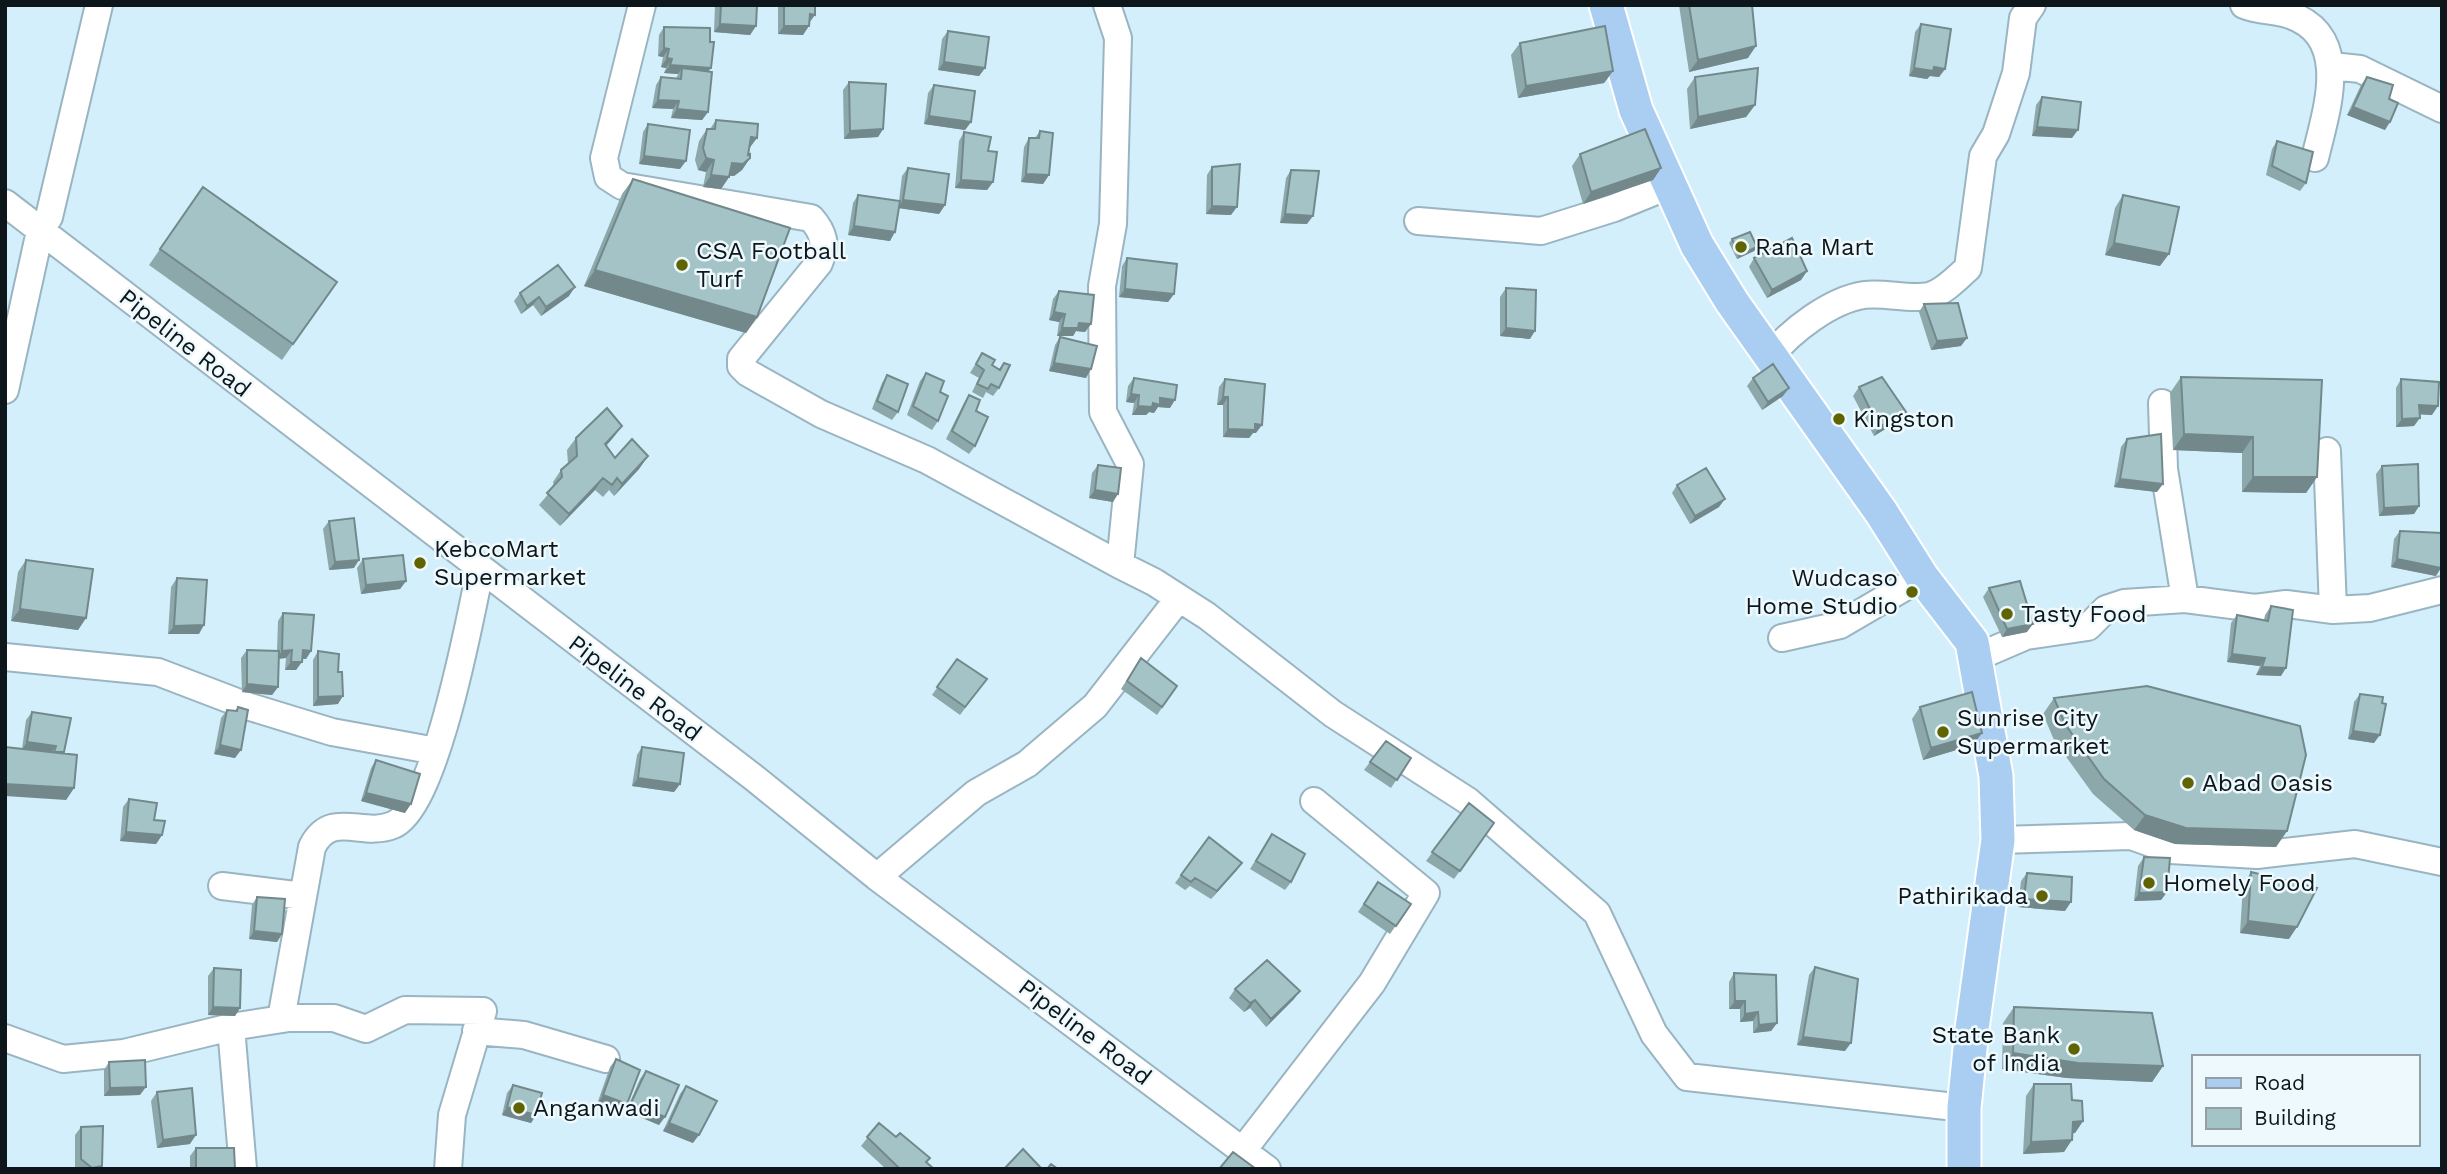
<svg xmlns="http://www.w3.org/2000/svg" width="2447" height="1174" viewBox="0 0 2447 1174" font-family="'Work Sans',sans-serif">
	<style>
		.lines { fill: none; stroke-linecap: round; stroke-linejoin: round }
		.minor-casing { stroke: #9ab5c1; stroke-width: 30 }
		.major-casing { stroke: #fff; stroke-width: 37 }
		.minor { stroke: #fff; stroke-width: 26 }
		.major { stroke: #aacef2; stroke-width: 33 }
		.wall { fill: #8da8aa }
		.shaded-wall { fill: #73888b }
		.building { fill: #a4c3c6; stroke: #73888b; stroke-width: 2 }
		.poi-dot { fill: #606400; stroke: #eef9fe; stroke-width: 2.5 }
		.labels { text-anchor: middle; stroke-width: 5; stroke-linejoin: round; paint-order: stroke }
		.poi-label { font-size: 24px; fill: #0d171b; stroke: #eef9fe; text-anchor: start }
		.street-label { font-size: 24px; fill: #0d171b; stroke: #eef9fe }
	</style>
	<rect width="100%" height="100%" fill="#d3effb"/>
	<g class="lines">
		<defs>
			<path id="minor" d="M642,5l-38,153 4,19 14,9 189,32c13,15 16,26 8,45l-78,96v7l7,7 73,41 106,46 193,105
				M1107,5l11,33 -5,186 -11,62 1,126 27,52 -10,101 34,17 53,34 126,98 135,87 129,112 57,121 33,43 277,31
				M2244,5c15,6 29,5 43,9 67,21 39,97 28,144
				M2332,66l28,3 82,40
				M5,203l748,574 124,100 390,292
				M1418,221l123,10 73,-23 54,-22
				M1770,357c20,-26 61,-57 94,-62 21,-3 44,5 65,1 14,-3 29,-19 39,-28l15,-112 13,-22 20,-61 7,-55 9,-13
				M5,390l35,-159 9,-14 50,-212
				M2162,403l2,66 21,130
				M2327,451l6,159
				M1782,638l58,-13 82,-48
				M5,657l153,15 89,34 85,26 104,19
				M1975,658l51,-22 62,-9 18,-18 18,-6 61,-4 70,9 31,-4 47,6 37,-2 72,-18
				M1998,840l133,-4 39,14 87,5 98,-11 87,18
				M877,877l99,-84 51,-29 68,-58 84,-108
				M222,886l81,10
				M281,1019l31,-172c19,-38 50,-9 81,-22 43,-18 77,-207 87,-254
				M231,1027l12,142
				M476,1031l48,4 82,24
				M5,1038l58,21 61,-6 107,-26 58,-9h45l32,11 39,-19 78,1 -31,104 -4,54
				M1243,1150l129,-167 54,-90 -112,-92"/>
			<path id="major" d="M1606,5l30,105 61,135 35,57 149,210 41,65 50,65 24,134 2,64 -26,189 -8,79v61"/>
		</defs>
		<!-- minor casing -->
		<use href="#minor" class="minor-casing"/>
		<!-- major casing -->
		<use href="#major" class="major-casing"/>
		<!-- minor -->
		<use href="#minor" class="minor"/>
		<!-- major -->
		<use href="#major" class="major"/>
	</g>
	<!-- wall -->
	<path class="wall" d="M715,5h42l-1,21 -6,9 -36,-3z
		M778,5h37l-6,18 -6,12 -25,-1z
		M1679,5h73l-4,53 -59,14z
		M1921,24l24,45 -6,8 -9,-1 -3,3 -18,-3 6,-44z
		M664,27l45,44 -1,41 -6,8 -31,-2 2,-9 -21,-1 4,-23 5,-8 15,2 2,-5 -14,-1 2,-5 -5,-1 2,-10 -5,-1 1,-21z
		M948,31l37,37 -6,8 -41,-6 4,-31z
		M1520,43l93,28 -9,12 -86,15 -7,-43z
		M1695,77l60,28 -9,12 -56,12 -3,-40z
		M2367,77l22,22 -4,31 -38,-15 14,-30z
		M849,82l34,47 -5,8 -34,2 -1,-49z
		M934,85l37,37 -6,8 -41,-6 4,-31z
		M2042,97l30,41 -40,-2 4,-31z
		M716,120l33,28 -1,7 2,3 -8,12 -8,6h-4l-9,13 -18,-2 3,-15 -8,-2 -3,-10 4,-19 8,-12h3z
		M648,124l32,45 -41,-5 4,-32z
		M1040,131l9,44 -6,9 -22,-2 3,-35 5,-9h6z
		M964,132l24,19 5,31 -6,8 -32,-2 4,-47z
		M2277,141l29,42 -6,8 -34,-16 6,-26z
		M1580,154l81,14 -8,12 -70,24 -11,-38z
		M1212,167l19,48 -25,-1 1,-39z
		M908,168l37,37 -6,9 -40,-6 -9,33 -42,-6 5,-32 5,-8 41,6 3,-25z
		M1291,170l16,54 -27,-1 6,-45z
		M633,179l124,138 -11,16 -162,-47 38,-92z
		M203,187l134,95 -55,78 -133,-95z
		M2123,195l37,71 -55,-11 10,-47z
		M1732,239l25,8 -3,4 -17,8 -8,-16z
		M1127,258l47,36 -6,8 -49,-5 3,-31z
		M1754,258l53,13 -6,9 -34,18 -18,-31z
		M1506,288l24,51 -30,-3v-39z
		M1059,291l32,33 -6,8 -9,-1 -3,5h-16l2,-14 -10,-2 4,-21z
		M520,293l49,3 -28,20 -8,-11 -12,9 -7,-13z
		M1924,304l37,42 -30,4 -12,-38z
		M1060,337l26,41 -37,-7 6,-26z
		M982,353l10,12 7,4 5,-6 -5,25 -6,8 -7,-4 -3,6 -11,-6 7,-14 -9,-5z
		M926,373l14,19 -2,29 -6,9 -25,-15 13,-34z
		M887,375l11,37 -6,8 -20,-11 10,-26z
		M2181,377l136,100 -11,16 -64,-1v-39l-69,-3 -3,-57z
		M1134,378l36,30 -12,-1 -4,6 -5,-1 -3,3h-14l2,-12 -8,-1 2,-16z
		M1753,378l30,18 -21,14 -15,-24z
		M1225,379l31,54h-3l-4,5 -26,-1v-32h-6l2,-18z
		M2401,379l31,36 -13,-1 -5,12 -18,1v-39z
		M1859,387l41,33 -26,16 -21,-40z
		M969,395l7,16 -1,35 -6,8 -23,-15 18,-36z
		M622,426l-16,20 9,12 33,-2 -9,13 -25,27 -5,-6 -6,7 -8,-7 -35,36 -21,-21 15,-18 -1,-5 8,-12 7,-6 -1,-14 9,-12z
		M2127,439l30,53 -43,-5 7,-40z
		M1098,465l15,37 -24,-4 3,-25z
		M2382,466l37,40 -5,8 -35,2 -3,-42z
		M1677,485l42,22 -29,17 -18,-31z
		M329,521l25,47 -25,2 -6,-41z
		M2400,531l36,45 -45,-9 3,-28z
		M363,559l43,22 -6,8 -39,5 -4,-26z
		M26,560l60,58 -8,12 -67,-9 7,-49z
		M177,578l22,56h-31l3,-47z
		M1989,588l38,44 -25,5 -19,-40z
		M2271,606l10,70 -25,-1 4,-9 -33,-4 4,-39 6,-8 27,5 1,-5z
		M283,613l28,38 -5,8h-4l-6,11h-11l1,-12 -8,1v28l-6,8 -30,-3 -1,-34 6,-8 30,1 1,-30z
		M318,651l20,21v32l-25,2v-46z
		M1141,658l36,28 -20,29 -36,-26z
		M957,659l30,20 -27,36 -28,-20z
		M2360,694l22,9 -8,40 -26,-4 6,-37z
		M2054,698l233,133 -11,16 -101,-3 -41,-14 -41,-36 -39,-54 -11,-26z
		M238,707l-3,51 -21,-4 7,-36 6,-8 8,1z
		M1920,707l53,38 -50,15 -11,-41z
		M32,712l32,40 10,36 -8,12 -44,-51 4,-29z
		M1386,741l25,17 -20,30 -27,-18z
		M642,747l38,37 -6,8 -42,-6 5,-31z
		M376,760l29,53 -44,-12 10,-33z
		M129,799l33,36 -6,9 -36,-3 3,-34z
		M1469,803l25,20 -40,56 -28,-18z
		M1272,834l19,48 -6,8 -35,-21z
		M1209,837l33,26 -6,8 -25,28 -21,-13 -5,4 -10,-7z
		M2144,857l23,35 -6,8 -27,1 4,-35z
		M2251,872l38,67 -49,-6 3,-48z
		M2027,873l38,38 -47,-4 3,-26z
		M1378,882l33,22 -21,30 -32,-22z
		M257,897l25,37 -5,8 -28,-3 3,-34z
		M1815,967l30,84 -48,-6 12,-70z
		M214,968l26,40 -5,8 -27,-1v-39z
		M1734,973l43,50 -6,8 -18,2v-12l-13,1v-13h-11v-27z
		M1235,989l59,10 -28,28 -16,-19 -6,4 -15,-14z
		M2014,1007l149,59 -11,16 -85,-4 -65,-9 1,-46z
		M616,1059l11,45 -5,8 -25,-8 13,-37z
		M109,1062l31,33 -36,1v-26z
		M646,1071l13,54 -33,-14 14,-32z
		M2034,1084l38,16 11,21 -8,12h-2l-9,19 -41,2 3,-58z
		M513,1085l23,30 -5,8 -29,-8 5,-22z
		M686,1086l7,57 -30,-12 17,-37z
		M157,1092l33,52 -33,4 -6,-47z
		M879,1123l48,40 7,6h-48l-25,-23z
		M81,1127l21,39 -1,3h-24l-2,-2v-32z
		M196,1148l39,21h-45v-13z"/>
	<!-- shaded-wall -->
	<path class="shaded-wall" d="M810,14l5,1 -6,8z
		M720,24l36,2 -6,9 -36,-3z
		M784,26h25l-6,9 -25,-1z
		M1756,46l-8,12 -59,14 9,-12z
		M664,48l5,1 -6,8 -5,-1z
		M667,58l5,1 -6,9 -5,-1z
		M944,62l41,6 -6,8 -41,-6z
		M670,65l41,3 -6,8 -23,-8 -4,6 -14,-1z
		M1934,67l11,2 -6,8 -9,-1 -3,3 -18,-3 5,-8z
		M1613,71l-9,12 -86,15 8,-12z
		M658,100l21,1 -6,8 -21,-1z
		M1755,105l-9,12 -56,12 8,-12z
		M2353,107l37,15 -5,8 -38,-15z
		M677,109l31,3 -6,8 -31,-2z
		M929,116l42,6 -6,8 -41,-6z
		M2037,127l41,3 -6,8 -40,-2z
		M883,129l-5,8 -34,2 6,-8z
		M751,137l6,1 -9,12z
		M644,156l42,5 -6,8 -41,-5z
		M706,158l8,2 -8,12 -8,-2z
		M750,158l-8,12 -8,6 -10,-1 8,-12z
		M1661,168l-8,12 -70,24 8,-12z
		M1026,174l23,1 -6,9 -22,-2z
		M711,175l18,2 -8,12 -18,-2z
		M961,180l32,2 -6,8 -32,-2z
		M903,200l42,5 -6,9 -41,-6z
		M1212,206l25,1 -6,8 -25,-1z
		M1285,214l28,2 -6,8 -27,-1z
		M854,226l41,6 -5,9 -42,-6z
		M2114,243l55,11 -9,12 -55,-11z
		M1757,247l-3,4 -17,8 2,-4z
		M595,270l162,47 -11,16 -162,-47z
		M1807,271l-6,9 -34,18 5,-8z
		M575,287l-6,9 -28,20 5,-9z
		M1125,289l49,5 -6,8 -49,-5z
		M539,297l-6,8 -12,9 6,-8z
		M1054,312l11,2 -6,8 -10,-2z
		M1079,323l12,1 -6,8 -9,-1 -3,5h-16l5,-8z
		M1506,328l29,3 -5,8 -30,-3z
		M1967,338l-6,8 -30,4 6,-9z
		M1054,363l37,6 -5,9 -37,-7z
		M1789,388l-6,8 -21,14 6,-8z
		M1131,394l8,1 -5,8 -8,-1z
		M1223,397h5l-5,8h-6z
		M1160,398l15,2 -5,8 -12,-1 -4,6 -5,-1 -3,3h-14l6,-9 15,-3z
		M2419,405l19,1 -6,9 -19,-1z
		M1906,412l-6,8 -26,16 5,-9z
		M2420,418l-6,8 -18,1 6,-8z
		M1255,424l7,1 -6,8h-3l-4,5 -26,-1 5,-8z
		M622,426l-9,12 -17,19 9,-13z
		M2184,434l69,3 -11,16 -69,-3z
		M648,456l-9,13 -25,27 8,-12z
		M2253,477h64l-11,16 -64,-1z
		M603,478l-8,12 -35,36 9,-12z
		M2120,479l43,5 -6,8 -43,-5z
		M1095,490l23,4 -5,8 -24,-4z
		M1725,499l-6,8 -29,17 5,-8z
		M2419,506l-5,8 -35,2 5,-8z
		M2397,559l44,9 -5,8 -45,-9z
		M359,560l-5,8 -25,2 6,-8z
		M406,581l-6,8 -39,5 5,-9z
		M20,609l66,9 -8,12 -67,-9z
		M2033,624l-6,8 -25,5 5,-8z
		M204,625l-5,9h-31l6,-8z
		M292,650l-6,8 -10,1 6,-8z
		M303,650l8,1 -5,8 -9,-1z
		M2232,654l33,4 -5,8 -33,-4z
		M291,662h11l-6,8h-11z
		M2262,667l24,1 -5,8 -25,-1z
		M247,684l31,3 -6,8 -30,-3z
		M343,696l-5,8 -25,2 5,-9z
		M2353,731l27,4 -6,8 -26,-4z
		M1982,733l-9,12 -50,15 8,-12z
		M27,742l29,4 -6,8 -29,-3z
		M220,745l21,5 -6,8 -21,-4z
		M638,778l42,6 -6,8 -42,-6z
		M5,784l69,4 -8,12 -61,-4z
		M366,793l45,11 -6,9 -44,-12z
		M2145,815l142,16 -11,16 -101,-3 -41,-14z
		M126,832l36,3 -6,9 -36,-3z
		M1242,863l-6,8 -25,28 6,-8z
		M2167,892l-6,8 -27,1 5,-8z
		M2024,899l47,3 -6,9 -47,-4z
		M2248,921l49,6 -8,12 -49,-6z
		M254,931l28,3 -5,8 -28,-3z
		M1300,991l-6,8 -28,28 5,-8z
		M1255,1000l-5,8 -6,4 6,-9z
		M1735,1001h10l-5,8h-11z
		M213,1007l27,1 -5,8 -27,-1z
		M1758,1012l-5,9 -13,1 5,-8z
		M1777,1023l-6,8 -18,2 6,-8z
		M1803,1037l48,6 -6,8 -48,-6z
		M2013,1053l150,13 -11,16 -85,-4 -65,-9z
		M146,1087l-6,8 -36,1 6,-8z
		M603,1095l24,9 -5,8 -25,-8z
		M631,1103l34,14 -6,8 -33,-14z
		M507,1107l29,8 -5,8 -29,-8z
		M2083,1121l-8,12 -10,1 8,-12z
		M669,1123l30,12 -6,8 -30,-12z
		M196,1135l-6,9 -33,4 6,-8z
		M2072,1140l-8,12 -41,2 8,-12z"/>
	<!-- building -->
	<path class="building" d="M721,5h36l-1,21 -36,-2z
		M784,5h31v10l-5,-1 -1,12h-25z
		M1689,5h63l4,41 -58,14z
		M1921,24l30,5 -6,40 -11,-2 -1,4 -19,-3z
		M1605,26l8,45 -87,15 -6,-43z
		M664,27l46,1v14h4l-3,26 -41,-3 2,-6 -5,-1 2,-9 -5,-1z
		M948,31l41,6 -4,31 -41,-6z
		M682,68l30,4 -4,40 -31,-3 2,-8 -21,-1 3,-23 20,2z
		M1758,68l-3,37 -57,12 -3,-40z
		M2367,77l26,8 -4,14 9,4 -8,19 -37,-15z
		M849,82l37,2 -3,45 -33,2z
		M934,85l41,6 -4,31 -42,-6z
		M2042,97l39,5 -3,28 -41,-3z
		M716,120l42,4 -1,14 -6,-1 -3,18 2,-1v4l-7,6 -11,-1 -3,14 -18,-2 3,-15 -8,-2 -3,-10 4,-19h8z
		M648,124l42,6 -4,31 -42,-5z
		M1645,129l16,39 -70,24 -11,-38z
		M1040,131l13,2 -4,42 -23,-1 3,-36h10z
		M964,132l27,5 -3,14 9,1 -4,30 -32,-2z
		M2277,141l36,11 -7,31 -34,-17z
		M1240,164l-3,43 -25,-1v-39z
		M908,168l41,6 -4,31 -42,-5z
		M1291,170l28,1 -6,45 -28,-2z
		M633,179l157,49 -33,89 -162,-47z
		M203,187l134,95 -44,62 -133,-95z
		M858,195l42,6 -5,31 -41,-6z
		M2123,195l56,12 -10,47 -55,-11z
		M1750,232l7,15 -18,8 -7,-16z
		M1792,238l15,33 -35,19 -18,-32z
		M1127,258l50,6 -3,30 -49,-5z
		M558,265l17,22 -29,20 -7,-10 -12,9 -7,-13z
		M1506,288l30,2 -1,41 -29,-3z
		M1059,291l35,4 -3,29 -12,-1 -1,5h-16l3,-14 -11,-2z
		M1958,303l9,35 -30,3 -13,-37z
		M1060,337l37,9 -6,23 -37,-6z
		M982,353l13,7 -3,5 8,5 4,-7 6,2 -11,23 -8,-4 -3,5 -11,-5 7,-14 -8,-6z
		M1773,364l16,24 -21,14 -15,-24z
		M926,373l18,8 -4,11 8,4 -10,25 -25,-15z
		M887,375l21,9 -10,28 -21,-11z
		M1882,377l24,35 -27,15 -20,-40z
		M2181,377l141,3 -5,97h-64v-40l-69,-3z
		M1134,378l43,7 -2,15 -15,-2v7l-7,-2 -1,4 -14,-1 1,-11 -8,-1z
		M1225,379l40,5 -3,41 -7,-1v6l-27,-1v-32h-5z
		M2401,379l38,3 -1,24 -19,-1 1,13 -18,1z
		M969,395l11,5 -4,11 12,6 -13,29 -23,-15z
		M607,408l15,18 -17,18 10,14 17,-19 16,17 -26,28 -5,-6 -5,7 -9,-7 -34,36 -22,-21 15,-16 -1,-7 16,-14 -1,-18z
		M2161,434l2,50 -43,-5 7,-40z
		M2418,464l1,42 -35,2 -2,-42z
		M1098,465l23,3 -3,26 -23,-4z
		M1706,468l19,31 -30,17 -18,-31z
		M354,518l5,42 -24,2 -6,-41z
		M2400,531l42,2 -1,35 -44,-9z
		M403,555l3,26 -40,4 -3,-26z
		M26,560l67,9 -7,49 -66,-9z
		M177,578l30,2 -3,45 -30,1z
		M2020,581l13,43 -26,5 -18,-41z
		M2271,606l22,4 -7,58 -24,-1 3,-9 -33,-4 5,-39 31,6z
		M283,613l31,2 -3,36 -8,-1 -1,12h-11l1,-12 -10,1z
		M247,650l32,1 -1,36 -31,-3z
		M318,651l21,3 -1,18h4l1,24 -25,1z
		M1141,658l36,28 -15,21 -35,-26z
		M957,659l30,20 -22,28 -28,-20z
		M2147,686l153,40 6,29 -19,76 -101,-3 -41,-13 -41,-36 -39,-55 -11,-26z
		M1972,692l10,41 -51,15 -11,-41z
		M2360,694l23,3 -1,6 4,1 -6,31 -27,-4z
		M238,707l10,3 -7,40 -21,-5 7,-35 10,1z
		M32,712l39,6 -7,34h-10l2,-6 -29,-4z
		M1386,741l25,17 -14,22 -27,-18z
		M5,747l72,8 -3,33 -69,-4z
		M642,747l42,6 -4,31 -42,-6z
		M376,760l44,14 -9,30 -45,-11z
		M129,799l28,4 -3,17 11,1 -3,14 -36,-3z
		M1469,803l25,20 -34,48 -28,-19z
		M1272,834l33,20 -14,28 -35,-21z
		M1209,837l33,26 -25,28 -22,-13 -4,4 -10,-7z
		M2144,857l26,1 -3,34 -28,1z
		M2251,872l66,16 -20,39 -49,-6z
		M2027,873l45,4 -1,25 -47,-3z
		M1378,882l33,22 -15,22 -32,-22z
		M257,897l28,2 -3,35 -28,-3z
		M1267,960l33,31 -29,28 -16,-19 -5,3 -15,-14z
		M1815,967l43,12 -7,64 -48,-6z
		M214,968l27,2 -1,38 -27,-1z
		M1734,973l42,2 1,48 -18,2 -1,-13 -13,2v-13h-10z
		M2014,1007l138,6 11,53 -85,-3 -65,-10z
		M616,1059l24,11 -13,34 -24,-9z
		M145,1060l1,27 -36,1 -1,-26z
		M646,1071l33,14 -14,32 -34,-14z
		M2034,1084h37l1,16 10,1 1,20 -10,1 -1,18 -41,2z
		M513,1085l29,8 -6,22 -29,-8z
		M686,1086l31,15 -18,34 -30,-12z
		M192,1088l4,47 -33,5 -6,-48z
		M879,1123l17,14 4,-4 30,25 -4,4 8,7h-34l-33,-32z
		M103,1126l-1,40 -10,2 -11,-9v-32z
		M196,1148h38l1,21h-39z
		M1023,1149l19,20h-38z
		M1233,1152l23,17h-37z
		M1051,1164l7,5h-11z"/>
	<!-- markers -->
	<g class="poi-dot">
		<circle cx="1741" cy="247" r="7"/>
		<circle cx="682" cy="265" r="7"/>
		<circle cx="1839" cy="419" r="7"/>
		<circle cx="420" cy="563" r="7"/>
		<circle cx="1912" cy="592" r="7"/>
		<circle cx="2007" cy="614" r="7"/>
		<circle cx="1943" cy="732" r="7"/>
		<circle cx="2188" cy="783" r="7"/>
		<circle cx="2149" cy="883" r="7"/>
		<circle cx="2042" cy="896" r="7"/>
		<circle cx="2074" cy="1049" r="7"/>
		<circle cx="519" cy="1108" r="7"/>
	</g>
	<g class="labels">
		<!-- poi labels -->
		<g class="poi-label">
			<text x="1755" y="255">Rana Mart</text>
			<text x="696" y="259">CSA Football<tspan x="696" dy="28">Turf</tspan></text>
			<text x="1853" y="427">Kingston</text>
			<text x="434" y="557">KebcoMart<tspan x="434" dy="28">Supermarket</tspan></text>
			<text x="1898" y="586" text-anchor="end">Wudcaso<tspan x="1898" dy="28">Home Studio</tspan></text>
			<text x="2021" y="622">Tasty Food</text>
			<text x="1957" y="726">Sunrise City<tspan x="1957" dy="28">Supermarket</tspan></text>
			<text x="2202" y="791">Abad Oasis</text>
			<text x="2163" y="891">Homely Food</text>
			<text x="2028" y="904" text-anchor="end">Pathirikada</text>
			<text x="2060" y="1043" text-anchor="end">State Bank<tspan x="2060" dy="28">of India</tspan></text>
			<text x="533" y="1116">Anganwadi</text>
		</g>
		<!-- street labels -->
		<g class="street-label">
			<text transform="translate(185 343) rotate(38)" y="8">Pipeline Road</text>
			<text transform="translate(635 688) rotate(37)" y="8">Pipeline Road</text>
			<text transform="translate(1085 1032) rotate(37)" y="8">Pipeline Road</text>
		</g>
	</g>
	<!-- border -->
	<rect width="2447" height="1174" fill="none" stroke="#0d171b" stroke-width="14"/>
	<!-- legend -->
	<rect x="2192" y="1055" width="228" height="91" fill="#eef9fe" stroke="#949fa3" stroke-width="2"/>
	<rect x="2206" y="1078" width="35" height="10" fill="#aacef2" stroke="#949fa3" stroke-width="2"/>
	<text x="2254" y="1090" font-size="21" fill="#0d171b">Road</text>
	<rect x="2206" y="1108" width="35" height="21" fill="#a4c3c6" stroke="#949fa3" stroke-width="2"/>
	<text x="2254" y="1125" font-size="21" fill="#0d171b">Building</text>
</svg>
